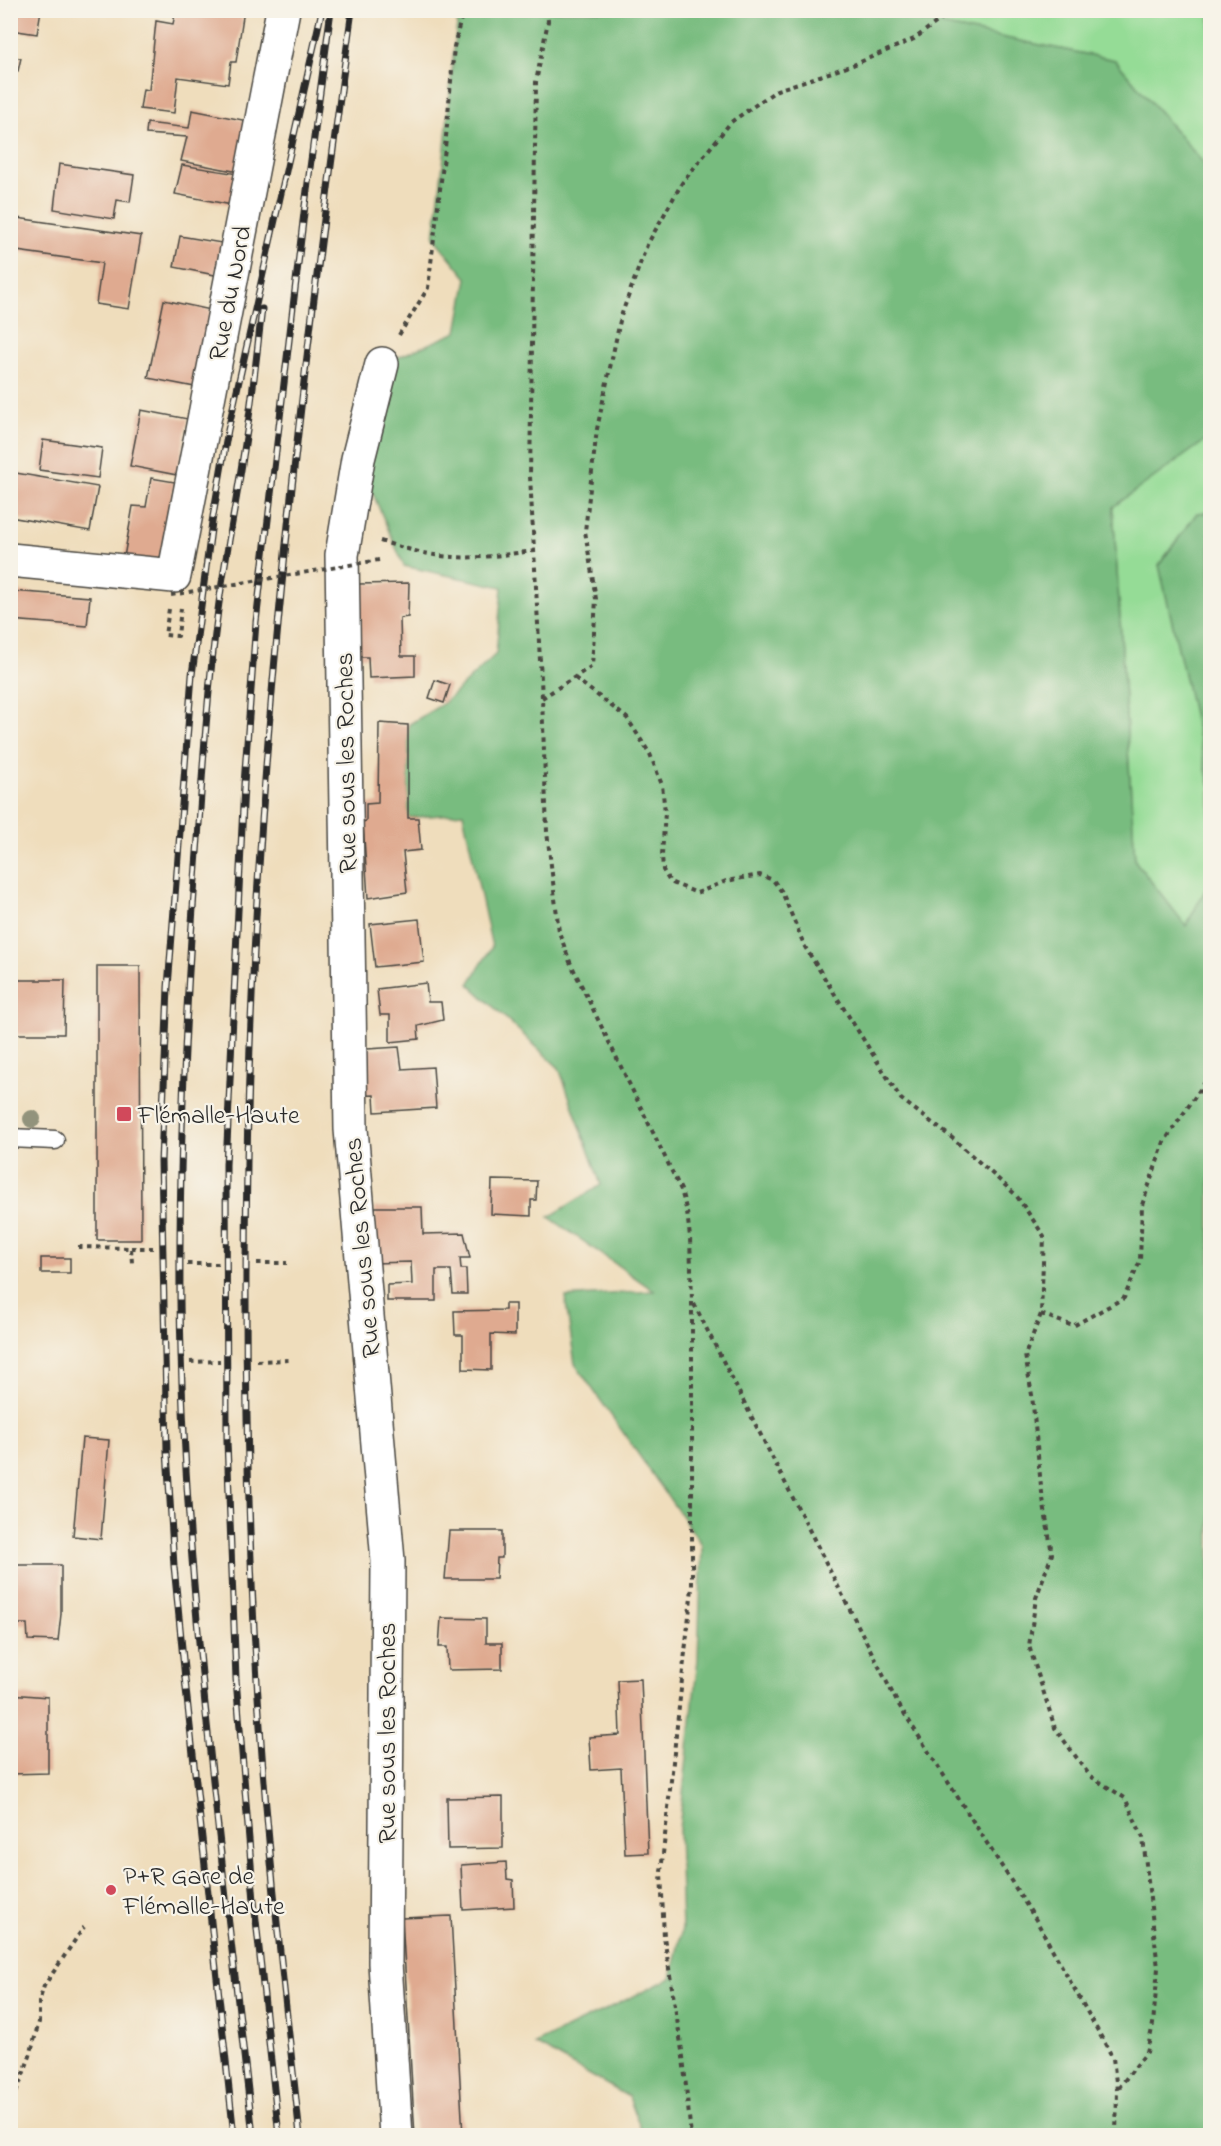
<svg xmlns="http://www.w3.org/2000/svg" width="1221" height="2146" viewBox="0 0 1221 2146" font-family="'Indie Flower',sans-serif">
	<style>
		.green { fill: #95dc96; stroke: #608460; stroke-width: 1.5 }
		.forest { fill: #78bc7f; stroke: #527455; stroke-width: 1.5 }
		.building { fill: #dfaa90 }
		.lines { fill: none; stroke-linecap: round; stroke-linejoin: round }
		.lane-casing { stroke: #484641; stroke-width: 21 }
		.street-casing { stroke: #484641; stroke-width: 36 }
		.path { stroke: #484641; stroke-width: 4; stroke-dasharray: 4.5 4.5; stroke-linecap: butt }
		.lane { stroke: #fff; stroke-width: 18 }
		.street { stroke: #fff; stroke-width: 33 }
		.rail-casing { stroke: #2b2b2b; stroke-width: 7 }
		.rail { stroke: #f7f3e8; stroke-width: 4.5; stroke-dasharray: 14; stroke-linecap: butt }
		.path-bridge { stroke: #484641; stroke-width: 4; stroke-dasharray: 4.5 4.5; stroke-linecap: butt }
		.tree { fill: #92937b }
		.poi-dot { fill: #d1495b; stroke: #f7f3e8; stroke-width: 2 }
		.labels { text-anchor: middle; stroke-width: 4.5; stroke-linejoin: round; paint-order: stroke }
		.street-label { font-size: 26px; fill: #2b2b2b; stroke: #f7f3e8 }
		.poi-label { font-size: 26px; fill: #2b2b2b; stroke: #f7f3e8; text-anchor: start }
	</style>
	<rect width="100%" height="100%" fill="#f7f3e8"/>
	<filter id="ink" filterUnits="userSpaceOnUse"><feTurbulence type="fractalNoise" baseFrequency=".0167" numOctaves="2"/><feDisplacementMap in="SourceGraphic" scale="12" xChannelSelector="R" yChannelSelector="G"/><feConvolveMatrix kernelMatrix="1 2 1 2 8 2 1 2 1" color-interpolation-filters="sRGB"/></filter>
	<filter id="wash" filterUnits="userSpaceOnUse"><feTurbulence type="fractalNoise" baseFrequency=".008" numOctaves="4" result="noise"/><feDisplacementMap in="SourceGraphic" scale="24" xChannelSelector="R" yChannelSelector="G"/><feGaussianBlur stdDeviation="1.35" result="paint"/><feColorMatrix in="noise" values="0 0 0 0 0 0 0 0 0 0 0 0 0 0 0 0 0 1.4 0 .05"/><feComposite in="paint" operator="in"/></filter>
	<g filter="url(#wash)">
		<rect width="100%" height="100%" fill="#efddbc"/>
		<!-- green -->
		<path class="green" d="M928,10l282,1v160l-95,-111 -194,-39z
			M1210,437v75l-13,1 -38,52 51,222v94l-24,45 -51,-65 -22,-355z"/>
		<!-- forest -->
		<path class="forest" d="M459,11h469l-7,10 194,39 95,111v266l-97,70 22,354 51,65 24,-45v1254h-567l-14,-38 -94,-53 136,-66 11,-49 -3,-100 19,-170 4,-114 -127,-181 -10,-67 89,-6 -105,-74 52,-32 -42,-117 -90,-84 23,-37 -29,-134 -55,5v-93l36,-22 52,-49 6,-67 -98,-21 -46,-107 24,-95 75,-32 10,-54 -33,-40 11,-90 9,-101z
			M1210,512v275l-51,-222 38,-52z"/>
		<g id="blocks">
			<!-- building -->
			<path class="building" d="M14,10h27l-4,24 -26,-4z
				M176,10h68l-8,52h-5l-3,22 -50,-7 -4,36 -34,-4 3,-20 6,1 7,-69 17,3z
				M10,57l11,1 -3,13 -8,-1z
				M192,110l56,11 -9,51 -58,-11 6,-24 -41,-3 1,-11 42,5z
				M59,164l75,11 -4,27 -13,-2 -3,19 -60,-10z
				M182,165l56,9 -6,31 -57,-11z
				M10,217l131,19 -12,73 -33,-5 6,-41 -92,-13z
				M180,236l42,7 -7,32 -41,-8z
				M164,300l47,10 -16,77 -47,-9z
				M141,410l47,9 -11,56 -47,-9z
				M43,440l59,8 -4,30 -59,-8z
				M10,472l88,15 -8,44 -80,-14z
				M151,478l24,4 -14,74 -7,6 -30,-5 9,-51 13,1z
				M409,583l-1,34 -8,1 1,38h14v20l-46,2 -1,-21h-10v-73z
				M10,591l80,6 -3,29 -77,-6z
				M435,680l15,5 -6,18 -15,-5z
				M379,723l29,2v93h10l3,32 -18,2 4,40 -39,6 -5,-76 3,-1v-17l12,-1z
				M419,919l5,43 -49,5 -5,-43z
				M97,966h43l1,274h-44z
				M10,980h55l-1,54h-54z
				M426,983l2,19h13l2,18 -25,6 1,13 -29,3v-27h-10l-3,-26z
				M399,1047l3,22 31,-2 3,41 -61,4 -1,-17 -20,1 -3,-46z
				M492,1180l45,1 -1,19h-5v16l-40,-2z
				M375,1207h47l1,27 41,-1 6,25h-10l1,11h5l1,25h-14l-2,-24h-15v31h-49v-16l25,-1 -1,-22 -39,1 4,-28z
				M41,1258h29v15h-29z
				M10,1275h8v11h-8z
				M505,1304h10v31l-24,-1v36l-28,-1v-34h-8l-1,-24 51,-1z
				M82,1438l27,2 -8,99 -28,-3z
				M449,1531h53v27h-5l-1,21h-51z
				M10,1565h51v49l-3,27 -30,-1 -1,-16h-17z
				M441,1618l45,1v24h16v26l-54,1 -1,-23h-8z
				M641,1679l7,174 -23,1 -4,-86 -30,2 -2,-33 31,-2 -2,-55z
				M10,1694l38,3v76l-38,1z
				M503,1797v51l-55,1 -1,-51z
				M506,1862l1,17 6,1 1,27 -51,3 -2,-45z
				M451,1916l12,220h-48l-13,-218z"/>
		</g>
	</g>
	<g filter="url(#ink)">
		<use href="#blocks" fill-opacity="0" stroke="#484641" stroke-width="1.5"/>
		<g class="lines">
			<defs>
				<path id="lane" d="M10,1138l45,2"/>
				<path id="street" d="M382,364l-24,95 -16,96 9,574 37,432 -3,402 11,173
					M10,560l164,16 109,-566"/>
			</defs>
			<!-- lane casing -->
			<use href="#lane" class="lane-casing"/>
			<!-- street casing -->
			<use href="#street" class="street-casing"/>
			<!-- path -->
			<path class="path" d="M547,10l1,11 -12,61 -6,394 12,222 5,134 12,100 11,30 111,228 6,22 3,25 2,64v287l-31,284 3,65 19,120 8,79
				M399,335l29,-47 17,-140 9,-101 9,-37
				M380,541c24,7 48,15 74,16 26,2 53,-3 80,-6
				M169,609l-4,26 13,1 3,-28
				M575,678l52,40 23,36 12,31 3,27 -3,43 1,15 7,12 27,11 29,-12 34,-6 13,5 9,12 23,55 96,152 50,38 65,58 28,41 -3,78 -16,41 7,40 9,91 11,68 -16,44 -7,48 26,82 35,48 35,22 18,40 15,130 -5,56 -6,28 -30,38
				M542,698l50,-32 4,-67 -11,-68 12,-102 24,-113 26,-71 35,-62 49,-61 46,-32 76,-25 61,-26 39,-29
				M78,1247l53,1 1,15
				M131,1248h22
				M257,1263h30
				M187,1264h32
				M694,1304l203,398 139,218 77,138 4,32 -1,46
				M1041,1314l32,12 51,-28 16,-37 2,-56 22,-63 46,-67
				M257,1361l32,-1
				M190,1362l30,-1
				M10,2109l20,-53 9,-34v-20l5,-16 40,-59"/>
			<!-- lane -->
			<use href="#lane" class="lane"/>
			<!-- street -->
			<use href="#street" class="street"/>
			<defs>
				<path id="rail" d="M234,2136l-48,-447 -12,-123 -7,-115 -6,-290 7,-174 24,-312 20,-153 16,-92 94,-420
					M253,2136c-30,-278 -70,-556 -73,-836 -1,-154 6,-307 18,-461 5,-76 10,-153 20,-229 8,-58 20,-116 28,-173 7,-43 11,-86 16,-128
					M279,2136l-25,-235 -18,-222 -9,-238 -1,-276 18,-381 12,-162 48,-409 27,-203
					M300,2136c-14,-132 -30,-263 -39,-395 -14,-192 -17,-386 -14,-579 6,-386 52,-769 105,-1152"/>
			</defs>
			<!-- rail casing -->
			<use href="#rail" class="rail-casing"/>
			<!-- rail -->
			<use href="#rail" class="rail"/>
			<!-- path-bridge -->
			<path class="path-bridge" d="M171,595l208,-35"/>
		</g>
		<!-- trees -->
		<circle class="tree" cx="32" cy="1119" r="9"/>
	</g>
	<!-- markers -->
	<g class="poi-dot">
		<rect x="116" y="1106" width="16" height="16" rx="3"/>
		<circle cx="111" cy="1890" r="6"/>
	</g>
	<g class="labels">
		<!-- street labels -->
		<g class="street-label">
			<text transform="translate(229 293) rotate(-79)" y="9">Rue du Nord</text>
			<text transform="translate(345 763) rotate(-91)" y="9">Rue sous les Roches</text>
			<text transform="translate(361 1248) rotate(-95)" y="9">Rue sous les Roches</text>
			<text transform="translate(386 1733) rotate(-90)" y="9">Rue sous les Roches</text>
		</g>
		<!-- poi labels -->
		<g class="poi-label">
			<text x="138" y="1123">Flémalle-Haute</text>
			<text x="123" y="1884">P+R Gare de<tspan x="123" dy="30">Flémalle-Haute</tspan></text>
		</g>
	</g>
	<!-- margin -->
	<rect width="1221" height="2146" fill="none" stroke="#f7f3e8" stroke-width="36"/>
</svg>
